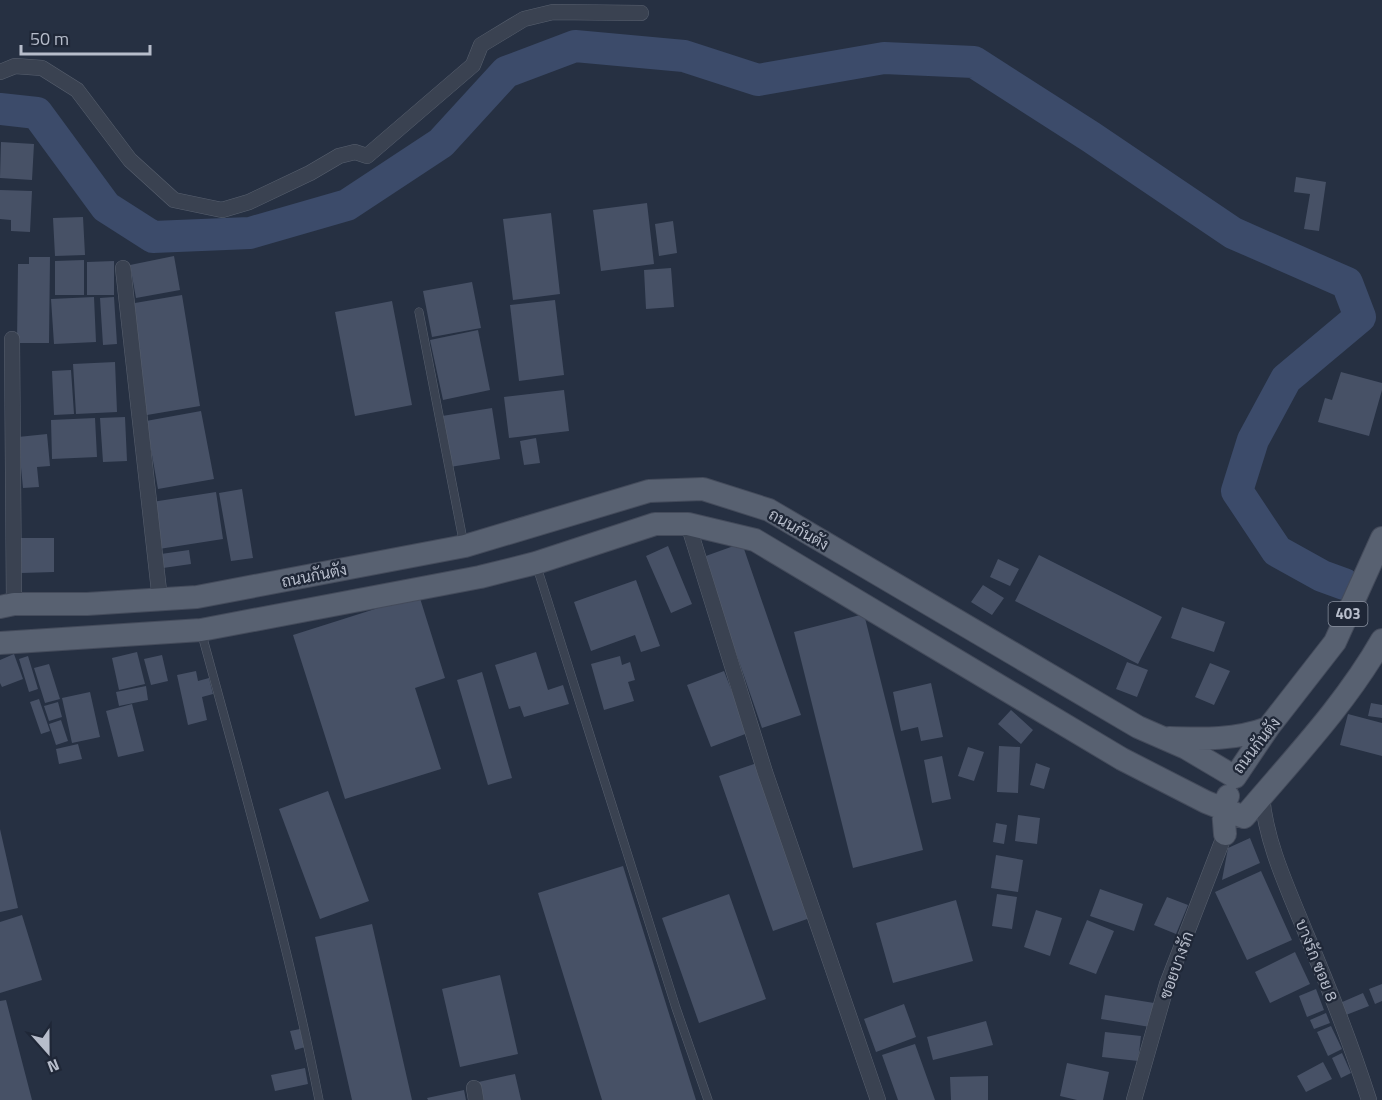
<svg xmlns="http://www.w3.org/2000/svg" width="1382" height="1100" viewBox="0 0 1382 1100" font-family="'Titillium Web',Sarabun,sans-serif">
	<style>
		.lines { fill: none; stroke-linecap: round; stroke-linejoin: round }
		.river { stroke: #3c4b6a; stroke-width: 32 }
		.building { fill: #475166 }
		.service-casing { stroke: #58606f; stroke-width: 9 }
		.minor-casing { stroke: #58606f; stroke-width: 16 }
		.primary-casing { stroke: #444b5b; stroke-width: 24 }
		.service { stroke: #3a4251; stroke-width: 8 }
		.minor { stroke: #3a4251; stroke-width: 15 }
		.primary { stroke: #586171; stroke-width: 22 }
		.labels { text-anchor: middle; stroke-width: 4.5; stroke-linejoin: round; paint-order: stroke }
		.shield { fill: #1f2737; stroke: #89909f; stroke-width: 1.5 }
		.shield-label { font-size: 15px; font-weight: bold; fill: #b7bdcb }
		.street-label { font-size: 16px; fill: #b7bdcb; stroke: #1f2737 }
	</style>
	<rect width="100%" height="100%" fill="#263042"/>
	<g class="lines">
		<!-- river -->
		<path class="river" d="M0,109l37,4 69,94 47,30 97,-4 97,-28 94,-62 65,-71 69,-26 109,10 74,24 126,-22 90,4 117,75 142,96 114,50 13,34 -74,62 -33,61 -16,51 40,60 45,25 22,8"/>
	</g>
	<!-- building -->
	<path class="building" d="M1,142l33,2 -2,36 -32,-2z
		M1296,177l30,5 -7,49 -15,-2 6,-35 -16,-2z
		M0,190l32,1 -2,41 -19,-1v-11l-11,-1z
		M647,203l7,61 -53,7 -8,-61z
		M551,213l9,81 -47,6 -10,-81z
		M83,217l2,38 -30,1 -2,-38z
		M673,221l4,32 -18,3 -4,-32z
		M174,256l6,34 -44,8 -6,-33z
		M29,257h21l-1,86h-32l1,-79h11z
		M84,260v35h-29v-34z
		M114,261v34h-27v-33z
		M671,268l3,39 -28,2 -2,-39z
		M472,282l9,46 -49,9 -9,-46z
		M182,295l18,111 -53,9 -18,-111z
		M94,297l2,45 -42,2 -3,-45z
		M114,297l3,47 -14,1 -3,-47z
		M555,300l9,75 -45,6 -9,-76z
		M392,301l20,104 -57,11 -20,-104z
		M478,330l12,60 -47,10 -13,-60z
		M115,362l2,50 -41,2 -3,-50z
		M71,370l3,44 -20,1 -2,-44z
		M1341,372l41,11v7l-13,46 -51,-14 7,-24 7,2z
		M564,390l5,41 -60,7 -5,-41z
		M492,408l8,51 -50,8 -8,-51z
		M201,411l13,68 -56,10 -12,-68z
		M125,417l2,44 -24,1 -3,-44z
		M95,418l2,39 -45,2 -1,-39z
		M47,434l3,32 -13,1 2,20 -16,1 -5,-51z
		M536,438l4,25 -16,2 -4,-24z
		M242,489l11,69 -22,3 -12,-68z
		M216,492l7,47 -64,10 -7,-47z
		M21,538h33v34l-33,1z
		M742,543l59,172 -39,13 -59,-171z
		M668,546l24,58 -21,9 -25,-57z
		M189,550l2,14 -28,4 -2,-14z
		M1039,555l123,62 -24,47 -123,-63z
		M998,559l21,10 -9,17 -20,-9z
		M636,580l24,66 -19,6 -6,-17 -44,16 -17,-49z
		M983,585l21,13 -12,17 -21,-13z
		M419,595l26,83 -30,10 26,81 -96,30 -52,-164z
		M1182,607l43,15 -11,30 -43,-14z
		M864,614l59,236 -70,18 -59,-236z
		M137,652l8,32 -26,6 -7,-32z
		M536,652l12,38 15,-5 6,19 -45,13 -4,-11 -11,3 -14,-44z
		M14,654l9,25 -21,8 -2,-4v-23z
		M162,655l6,26 -17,4 -7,-26z
		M28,656l10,33 -9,3 -10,-33z
		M620,656l2,9 8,-3 5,18 -7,2 6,19 -30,9 -13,-46z
		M1127,662l21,8 -11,27 -21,-8z
		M1210,663l20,8 -16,34 -19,-8z
		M49,664l11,35 -15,4 -11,-35z
		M196,671l2,10 11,-3 4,16 -11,3 5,23 -19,5 -11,-50z
		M724,671l24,62 -37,14 -24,-62z
		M482,672l30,106 -24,7 -31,-105z
		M931,683l12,54 -22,4 -3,-14 -17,4 -8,-39z
		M146,686l2,14 -29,6 -3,-14z
		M90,692l10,45 -28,6 -10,-45z
		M39,699l11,32 -9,3 -11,-32z
		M58,702l4,15 -13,4 -5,-15z
		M1371,703l11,2v13l-14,-2z
		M132,704l12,47 -26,6 -12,-46z
		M1011,710l22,20 -12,14 -23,-20z
		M1348,714l34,9v33l-42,-11z
		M61,720l7,21 -12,4 -7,-21z
		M78,744l4,15 -23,5 -3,-15z
		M999,746l21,1 -2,46 -21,-1z
		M968,747l16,5 -10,29 -16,-5z
		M942,756l9,43 -19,4 -8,-43z
		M757,763l53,155 -37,13 -54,-155z
		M1036,763l14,5 -6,21 -14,-4z
		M328,791l41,110 -49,18 -41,-110z
		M1018,815l22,3 -3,26 -22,-3z
		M996,823l11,2 -3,19 -11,-2z
		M0,829l18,79 -18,4z
		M1250,838l10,25 -38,17 6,-32z
		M996,855l27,5 -5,32 -27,-4z
		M623,866l73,234h-94l-64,-207z
		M1261,871l31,69 -45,20 -32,-68z
		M1100,889l43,15 -9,27 -44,-15z
		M729,894l37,105 -67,24 -37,-105z
		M997,894l20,3 -5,32 -20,-3z
		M1167,897l21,8 -12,29 -22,-9z
		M956,900l17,61 -80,22 -17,-60z
		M1036,910l26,8 -12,38 -26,-9z
		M22,915l20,65 -42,13v-71z
		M1087,920l27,11 -18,43 -27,-10z
		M372,924l40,176h-60l-37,-163z
		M1295,952l15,32 -40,19 -15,-31z
		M500,975l18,79 -58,13 -18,-78z
		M1382,984v17l-7,3 -6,-15z
		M1316,989l8,21 -17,7 -8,-21z
		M1363,993l6,13 -23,9 -6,-12z
		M1105,995l49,8 -4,24 -49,-8z
		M6,1000l26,100h-32v-99z
		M904,1004l12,33 -40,15 -12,-33z
		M1326,1013l4,10 -16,6 -4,-9z
		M986,1021l7,24 -60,15 -6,-23z
		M1331,1026l11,23 -14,7 -11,-24z
		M300,1029l5,18 -10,3 -5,-19z
		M1105,1032l36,4 -3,25 -36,-4z
		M915,1044l20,56h-37l-16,-45z
		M1342,1053l9,20 -10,5 -9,-20z
		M1323,1062l9,17 -26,13 -9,-16z
		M1067,1063l42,9 -6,28h-26l-17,-4z
		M305,1068l3,16 -33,7 -4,-16z
		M515,1074l6,26h-43l-4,-17z
		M988,1076v24h-37l-1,-23z
		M464,1090l2,10h-38l-1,-2z"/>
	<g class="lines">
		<defs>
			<path id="service" d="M419,312l45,233
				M536,564l140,444 32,92
				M201,631c42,155 87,311 118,469"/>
			<path id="minor" d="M0,72l15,-6 27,2 35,22 53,70 44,40 48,10 27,-8 61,-29 29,-17 16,-4 12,4 106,-91 8,-20 43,-26 29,-7 88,1
				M123,268l37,332
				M12,339l2,265
				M688,524l77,248 113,328
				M1262,796c4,48 27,95 45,140 23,54 44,108 62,164
				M474,1088l2,12
				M1134,1100l33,-116 58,-150"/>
			<path id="primary" d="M0,607l14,-3h73l110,-7 268,-51 184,-55 54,-2 66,21 369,217 48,21 49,29 33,-49 67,-86 47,-104
				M0,643l201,-13 279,-53 56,-14 119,-39h33l67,16 367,219 84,43 38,15c48,-57 101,-112 138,-177
				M1169,738c34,1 67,2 99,-10
				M1225,834l-2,-25 5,-13"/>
		</defs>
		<!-- service casing -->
		<use href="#service" class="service-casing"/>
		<!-- minor casing -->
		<use href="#minor" class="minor-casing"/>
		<!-- primary casing -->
		<use href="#primary" class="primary-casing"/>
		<!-- service -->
		<use href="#service" class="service"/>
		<!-- minor -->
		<use href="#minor" class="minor"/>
		<!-- primary -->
		<use href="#primary" class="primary"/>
	</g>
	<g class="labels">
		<!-- shield labels -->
		<rect class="shield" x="1328.5" y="602" width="39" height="24" rx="4.5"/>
		<g class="shield-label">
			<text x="1348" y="619">403</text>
		</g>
		<!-- street labels -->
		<g class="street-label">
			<text transform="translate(799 529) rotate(30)" y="6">ถนนกันตัง</text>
			<text transform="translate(314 575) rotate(-11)" y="6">ถนนกันตัง</text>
			<text transform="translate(1256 745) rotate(-52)" y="6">ถนนกันตัง</text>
			<text transform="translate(1317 960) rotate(68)" y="6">บางรัก ซอย 8</text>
			<text transform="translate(1176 965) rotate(-70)" y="6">ซอยบางรัก</text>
		</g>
	</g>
	<!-- north arrow -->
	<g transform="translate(48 1052) rotate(159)" stroke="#1f2737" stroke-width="4.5" paint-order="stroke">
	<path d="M0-4.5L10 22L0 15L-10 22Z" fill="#b7bdcb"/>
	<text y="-9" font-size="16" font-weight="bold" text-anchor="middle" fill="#b7bdcb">N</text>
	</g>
	<!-- scale -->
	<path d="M21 45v9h129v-9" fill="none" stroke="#b7bdcb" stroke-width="3"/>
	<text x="30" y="45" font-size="18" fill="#b7bdcb" stroke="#1f2737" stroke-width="4.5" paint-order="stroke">50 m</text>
</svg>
